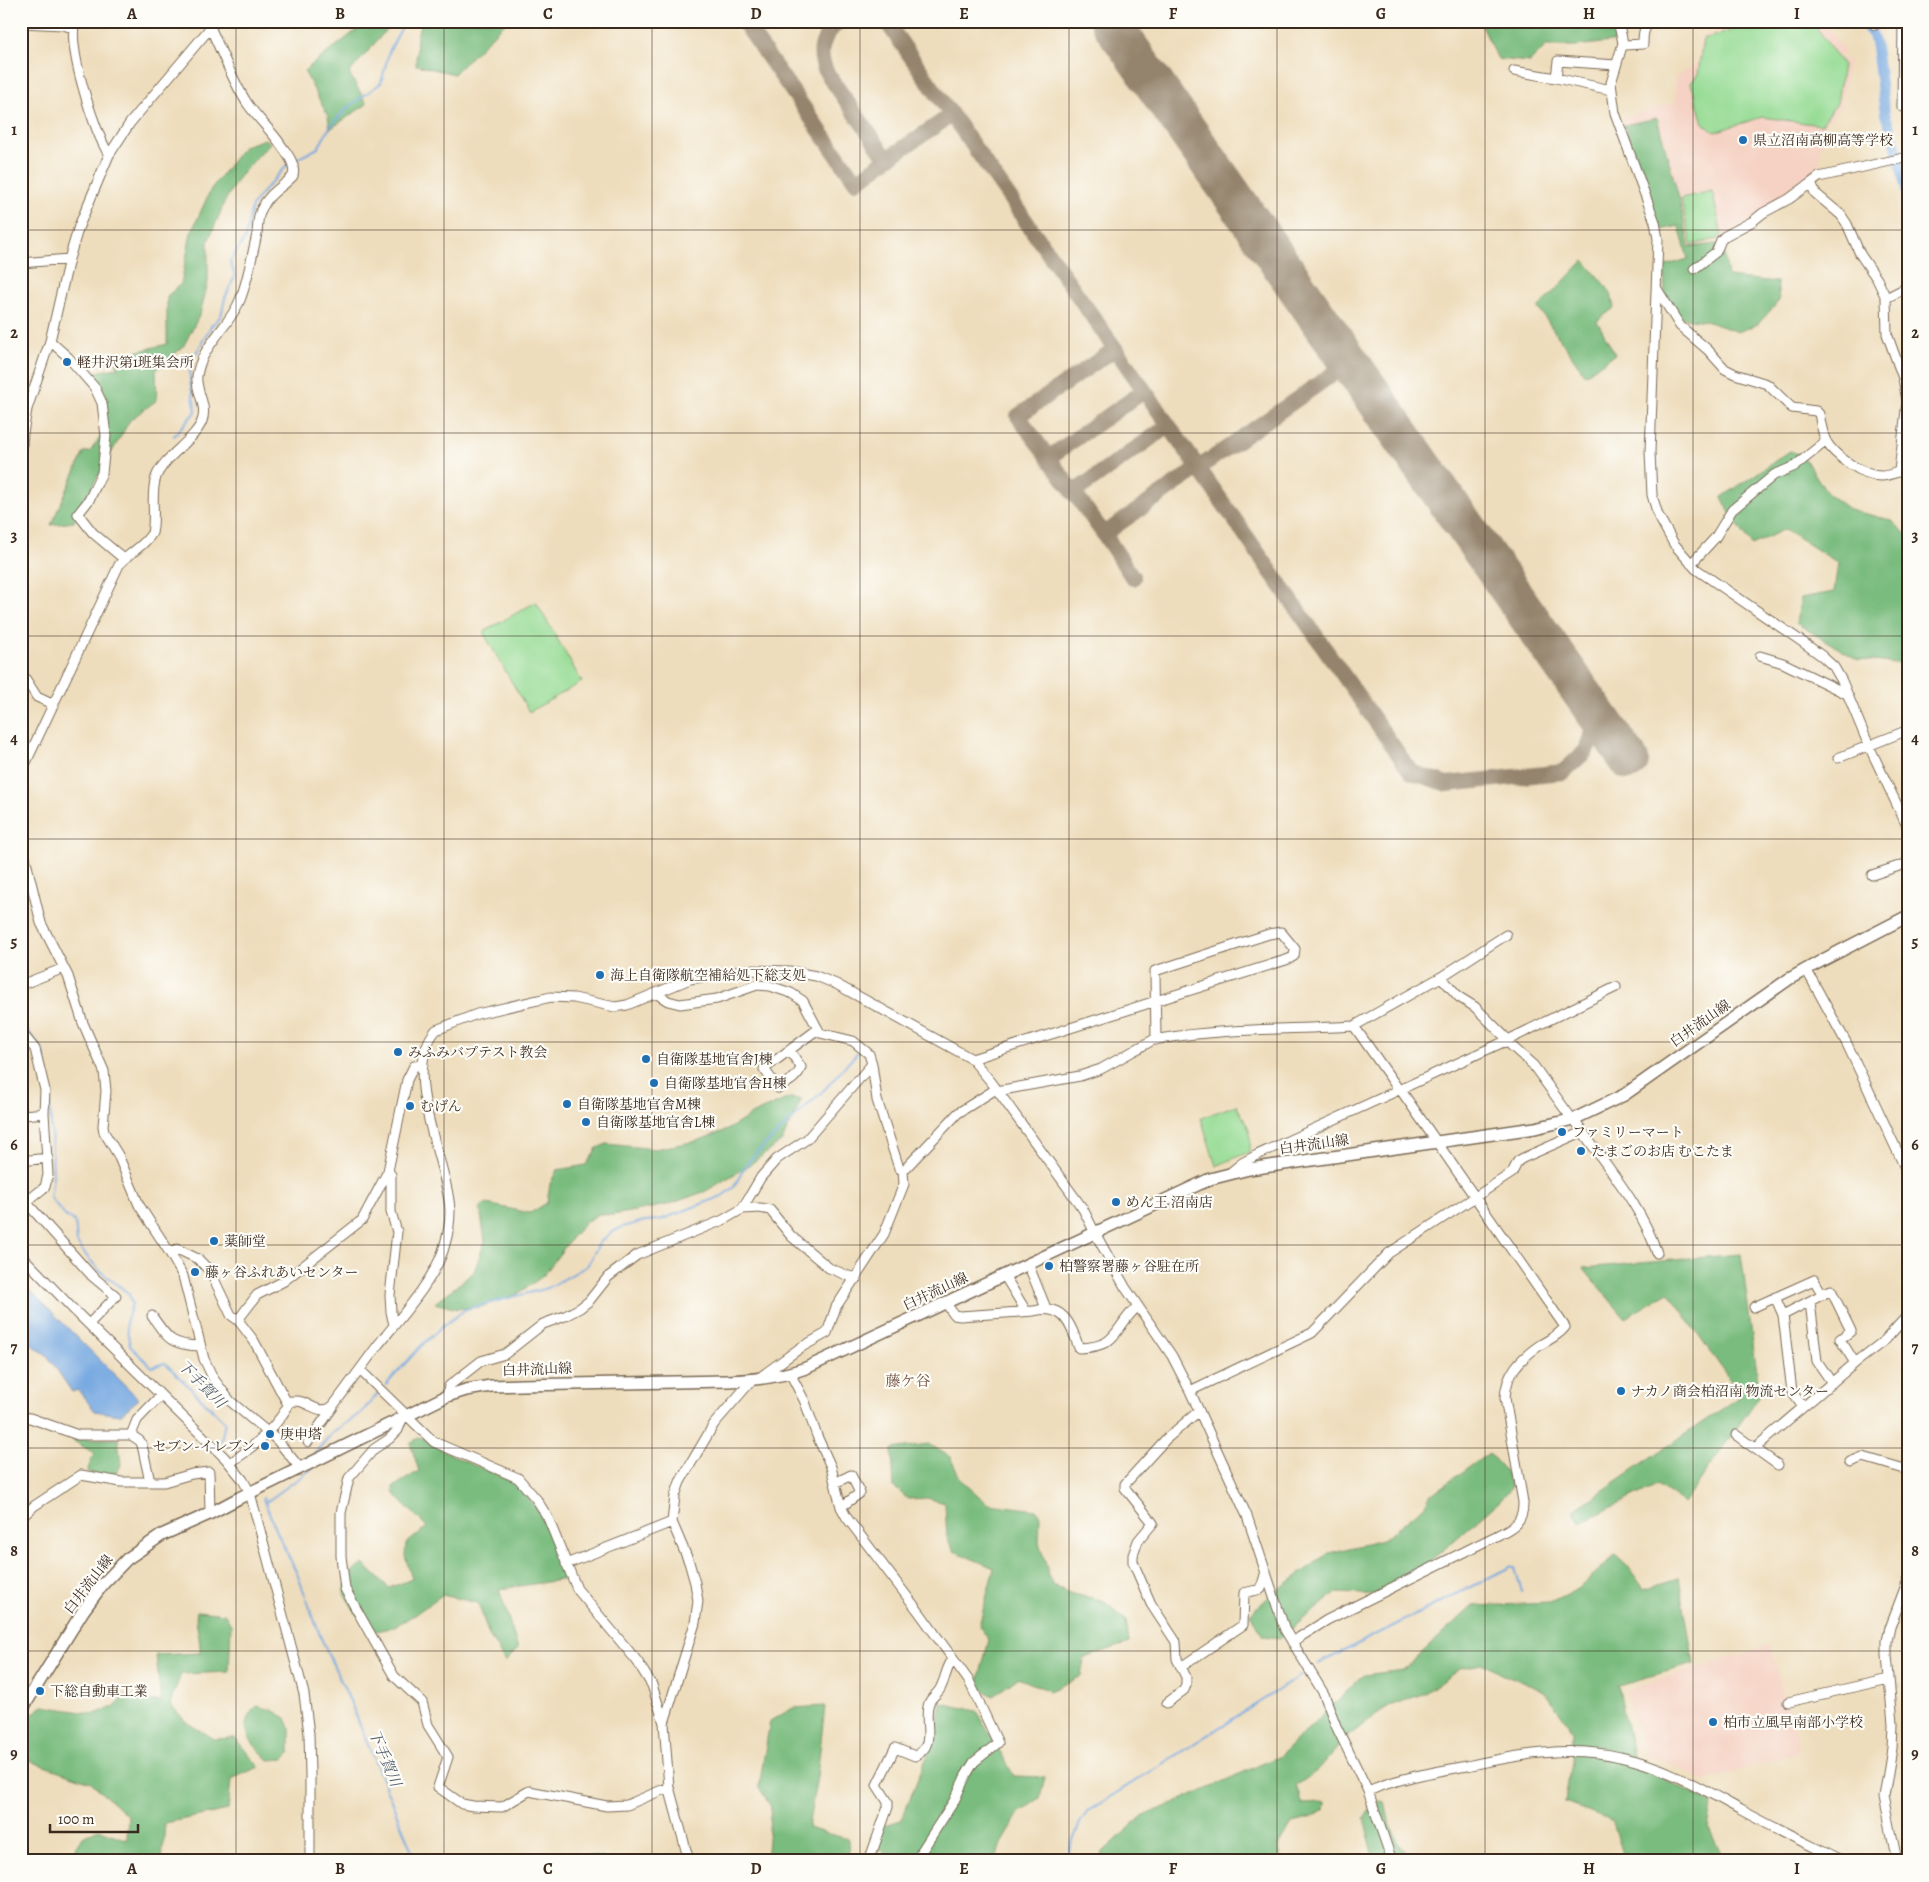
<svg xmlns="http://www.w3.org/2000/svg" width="1929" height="1882" viewBox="0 0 1929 1882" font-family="Alegreya,'Noto Serif JP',serif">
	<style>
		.built { fill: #f5d2c3 }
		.green { fill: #97dc95; stroke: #69835a }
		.forest { fill: #79bc7e; stroke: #5a734e }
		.water { fill: #74a7e0; stroke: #58687f }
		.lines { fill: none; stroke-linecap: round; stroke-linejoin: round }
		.stream { stroke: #74a7e0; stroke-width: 2 }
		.river { stroke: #74a7e0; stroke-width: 10 }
		.taxiway { stroke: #94846d; stroke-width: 16 }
		.runway { stroke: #94846d; stroke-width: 40 }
		.minor-casing { stroke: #7a6955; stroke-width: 11 }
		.major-casing { stroke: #7a6955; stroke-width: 14 }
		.minor { stroke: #fff; stroke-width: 9 }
		.major { stroke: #fff; stroke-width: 11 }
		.grid { fill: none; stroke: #3b2a1e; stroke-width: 1; stroke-opacity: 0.55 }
		.poi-dot { fill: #1f6fb2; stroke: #fdfcf7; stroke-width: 2 }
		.labels { text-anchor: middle; stroke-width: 4.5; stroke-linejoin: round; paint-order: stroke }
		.poi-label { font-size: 14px; fill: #3b2a1e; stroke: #fdfcf7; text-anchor: start }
		.street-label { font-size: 14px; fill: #3b2a1e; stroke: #fdfcf7 }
		.neighbourhood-label { font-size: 15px; fill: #715140; stroke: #fdfcf7 }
		.water-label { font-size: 15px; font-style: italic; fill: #525c6c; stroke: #fdfcf7 }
		.neatline { fill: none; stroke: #3b2a1e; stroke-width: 2 }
		.grid-label { font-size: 16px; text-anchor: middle; font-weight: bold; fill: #3b2a1e }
	</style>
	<rect width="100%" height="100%" fill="#fdfcf7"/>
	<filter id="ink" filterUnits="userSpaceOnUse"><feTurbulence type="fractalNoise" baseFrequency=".02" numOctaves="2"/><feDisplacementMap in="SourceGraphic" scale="10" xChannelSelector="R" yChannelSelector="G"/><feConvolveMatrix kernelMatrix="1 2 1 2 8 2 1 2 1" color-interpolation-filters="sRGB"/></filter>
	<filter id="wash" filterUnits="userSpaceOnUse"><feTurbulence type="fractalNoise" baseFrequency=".0096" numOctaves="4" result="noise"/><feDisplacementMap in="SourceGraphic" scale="20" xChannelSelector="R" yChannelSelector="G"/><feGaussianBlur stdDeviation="1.12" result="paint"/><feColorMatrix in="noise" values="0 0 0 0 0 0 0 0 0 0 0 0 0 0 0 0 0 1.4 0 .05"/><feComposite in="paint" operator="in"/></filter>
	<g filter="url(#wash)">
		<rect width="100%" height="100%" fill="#eeddbc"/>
		<!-- built -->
		<path class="built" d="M1752,21h70l3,3 20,28 -4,3 3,6 5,-2 -8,46 -17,21 -7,49 -30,22 -69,43 -28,6 -10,-48 -22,-81 -35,8 -2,-6 56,-18 -3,-24 23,-13 4,-27z
			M1769,1645l32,107 -96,29 -38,-19 -22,-7 -20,-64z"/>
		<!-- green -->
		<path class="green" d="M1764,21h48l31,44 -6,38 -16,22 -59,-8 -48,15 -11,-9 -12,-40 7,-9 5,-35z
			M1712,191l10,44 -4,4 -27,6 -10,-47z
			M536,602l46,80 -53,30 -46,-80z
			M1236,1105c10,18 18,26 13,47l-33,14 -15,-48z"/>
		<!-- forest -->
		<path class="forest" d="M368,21h26l-45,52 18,31 -37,25 -2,-13 -24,-45z
			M423,21h84l-53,53 -38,-9 1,-31z
			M1477,21h134l8,20 -43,5h-30l-16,16 -32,-3 -17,-35z
			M1657,118l22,80 10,49 27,-3 7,4 5,29 49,5 2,19 -21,23 -20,8 -32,-11 -28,-4 -13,-20 -1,-31 24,-7 -9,-33 -19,4 -36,-105z
			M265,139l5,4 -32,35 -13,23 -17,41v40l-8,32 -17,33 -27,23 1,30 -27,20 -54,95 -2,7 -23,3 33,-73h6l13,-20 3,-29 -21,-29 33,-6 -3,-11 52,-13v-48l14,-12 10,-51 20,-44 33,-43z
			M1584,260l27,33 3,15 -17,13 18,33 -30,21 -47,-67z
			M1790,451l13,5 24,37 23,17 41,10 17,16v128l-50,-4 -62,-37 5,-25 33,-6 4,-29 -53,-34 -33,16 -20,-28 -10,-20z
			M789,1098l13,1 -20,42 -34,25 -42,25 -39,14 -54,10 -15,-1 -12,8 -13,14 -30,40 -27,19 -36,12 -23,2 -22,-6 39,-31 11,-31 -5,-33 6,-4 44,9 17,-10 3,-19 7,-14 29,-5 11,-17 10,-4 48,5 42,-8 30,-11 26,-16z
			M1741,1254l19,141 -76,108 -27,-18 -77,38 -7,-12 168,-115 -72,-104 -44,26 -42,-50z
			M420,1437c15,8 29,17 44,24 17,8 45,16 58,30 24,24 34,58 45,88l-68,10 19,60 -13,13 -16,-27 -11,-32 -36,-8c-21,14 -41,33 -66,36l-17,-13 -15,-25 4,-18 15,-11 26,24 23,-9 -7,-23 1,-12 21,-17 -33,-33 -1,-7 26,-16 -9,-28z
			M80,1439h38l3,26 -4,7 -10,3 -20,-3 7,-19 -22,-13z
			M929,1444l21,13 11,23 27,24 49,6 3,7 -1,25 13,43 20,9 30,6 24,20 3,23 -45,15 -3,18 -31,15 -32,-13 -25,18 -12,-7 -3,-8 11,-41 -10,-14 15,-58 -40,-17 -7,-13 -2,-35 -18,-5 -19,1 -14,-12 -2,-38z
			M1489,1453l16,18 7,15 -12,15 -86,74 -27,20 -51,-2 -56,45 -17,-2 -13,-22 21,-19 58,-42 53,-13 44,-35 3,-9z
			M1616,1555l11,10 17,24 35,-11 15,86 -76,21 18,84 40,16 37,18 -4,25 15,33h-102l1,-7 -10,-32 -48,-19 6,-42 1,-31 -26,-38 -65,-28 -20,4 -36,25 -33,12 -23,15 -23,18 -28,32 -22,16 7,18 22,-1 -1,7 -12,8 -20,5 -14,23 4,15h-182l3,-9 37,-34 140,-62 84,-81 39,-5 70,-64 77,-3 28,-14z
			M197,1611l28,3 6,11 -2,47 -48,2 -11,30 15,17 28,18 22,-1 24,29 -28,12 -3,31 -63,13 -3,38 -80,-1 -6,-12 7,-11 15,-8 29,11 1,-24 -37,-34 -70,-24c0,-30 -4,-34 22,-52l51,8 20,-7 11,-12 36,7 -5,-47 44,-2c1,-15 -6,-29 -3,-42z
			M941,1703l36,8 37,65 31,1 -5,21 -21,15 -18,31 -6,17h-100l-15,-12 -1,-22 22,-7 32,-78z
			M257,1706l15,4 14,8 4,10v25l-6,6 -15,1c-17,-16 -35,-33 -12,-54z
			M825,1706l-8,70 -9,52 40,11 1,22h-83l5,-54 -12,-20 11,-66 23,-13z
			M1385,1801l5,25 16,28 1,7h-32l-11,-43 10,-16z
			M544,1852l57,5 9,4h-70z"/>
		<!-- water -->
		<path class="water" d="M21,1281l118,118 -19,16 -25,-4 -17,-21 -6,2 -25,-37 -26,-17z"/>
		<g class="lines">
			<!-- stream -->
			<path class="stream" d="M297,159l21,-11 12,-21 17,-19 34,-25 8,-31 16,-31
				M174,436l22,-25 -6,-30v-11l3,-11 18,-33 10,-10 4,-18 10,-22 -5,-15 15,-22 7,-33 9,-12 27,-30
				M21,1022l23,30 5,35 2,43 2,46 -3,21 15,19 10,5 2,22 8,11 14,16 30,24 3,10 -6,19 4,23 22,21 13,-4 60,59 -4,19
				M386,1385l34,-38 23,-21 23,-17 82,-21 39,-22 13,-24 11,-9 11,-6 23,-6 15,-1 62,-24 12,-9 11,-21 11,-13 68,-63 34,-38
				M314,1454l19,-22 29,-20 15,-17
				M263,1498l15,36 20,42 23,62 29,63 66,160
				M264,1502l5,-2 44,-32
				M1318,1664l194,-98 3,2 7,24
				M1065,1861l15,-38 8,-12 214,-136"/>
			<!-- river -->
			<path class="river" d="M1861,21l12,14 3,12 9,67 10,28 13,57"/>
			<!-- taxiway -->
			<path class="taxiway" d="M743,21l113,161 31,-23
				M840,21c-18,14 -24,31 -13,52l60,86 63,-43
				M886,21l525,751 36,12 116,-12 23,-21 8,-23 -2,-20
				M1115,349l-97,67 86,118 246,-172
				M1048,458l96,-67
				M1073,493l95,-67
				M1104,534l29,44"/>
			<!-- runway -->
			<path class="runway" d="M1110,21l519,739"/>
		</g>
	</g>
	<g filter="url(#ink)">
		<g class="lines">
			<defs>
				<path id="minor" d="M75,21c-8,27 19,109 34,134
					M1618,21l5,22 -12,40 4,30 40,109 3,17 -8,213 2,43 6,20 16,29 22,25 105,72 21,15 12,11 8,14 27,65 39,82
					M1903,21l-1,86h6
					M21,23l42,2 10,3
					M1875,25l6,-4
					M1623,43l2,2 18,-1c0,-9 0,-17 9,-23
					M1514,71l42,7
					M1611,90l-55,-12 2,-17 58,4
					M1811,183l8,-6 89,-20
					M21,263l48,-4
					M1694,269l22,-17 5,-12 4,-4 28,-15 10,-8 26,-14 22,-16 4,10 26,22 6,9 13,30 17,25 9,19 1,36 16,44 4,23 -8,70
					M1657,289l23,37 28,24 17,19 10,5 32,10 25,24 24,3 3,3c2,8 3,19 7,27 8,15 38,35 55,35 9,0 18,-5 27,-7
					M1886,298l22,-11
					M50,341l18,16 27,31 7,15 4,33 -4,37 -13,27 -11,14 15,19 31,26
					M21,460l2,-27 4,-24 23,-68 19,-82 10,-33 30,-71 21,-32 86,-102
					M1691,564l24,-26 17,-28 42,-35 21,-9 31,-25
					M1760,656l23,7 64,31
					M21,672l16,25 17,8
					M1838,758l70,-28
					M21,773l98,-208c9,-12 25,-18 33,-32 4,-18 -2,-38 4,-56 8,-21 39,-37 46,-56 6,-16 -7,-30 -5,-45 4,-30 32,-49 43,-76 8,-20 12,-45 17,-66 1,-9 0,-18 5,-26 7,-15 21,-21 31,-32 3,-12 -5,-21 -12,-31 -10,-15 -24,-27 -34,-42 -15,-23 -25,-51 -37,-76
					M21,841l20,82 27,53 15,47 21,48 2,20 -3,35 1,6 14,23 21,50 31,48 13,23 21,83 9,19 17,23 47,39 23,28
					M1872,875l36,-12
					M1806,969l41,75 61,130
					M1441,977l18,20 16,10 33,33
					M21,985l43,-17
					M657,994l11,7 12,3 37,-5 40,-14 13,1 21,7 12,8 17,32 33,8 16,13 3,10 5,36 22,68 4,3 1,13 -20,50 -48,73 -9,26 -27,15 -41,30
					M1354,1026l87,-49 65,-42
					M21,1032l14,17 10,41 -1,23 4,62 -3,12 -24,19
					M1506,1041l27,24 39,54
					M790,1051l11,16c-3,11 -15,16 -23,21l-14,-19 54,-40
					M972,1059l317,-100 5,-3 1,-7 -14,-17 -12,2 -114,37 1,69
					M997,1091l83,-15 21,-7 52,-29 6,-1c65,-11 130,-9 195,-13l45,64
					M21,1109l3,6 20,-2
					M1574,1119c28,43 67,84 83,134
					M21,1161l27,-3
					M388,1171l3,4v37l6,20 -7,63 1,17 3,13
					M903,1171l55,-58 38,-24
					M1231,1172l11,-9 15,-8 251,-115 108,-53
					M26,1202l66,74 24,20 -27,28
					M742,1209l18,-1 10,2 21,26 38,32 27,11
					M170,1253l7,-4 21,10 10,10 5,8 18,38 7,5 16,21 32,60c6,1 10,-1 16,1 11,4 20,13 31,4 15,-20 30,-41 45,-61 21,-26 60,-69 67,-101 3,-10 5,-22 5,-33 -2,-50 -51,-137 -14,-181l41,-16 74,-17 23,1 41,9 12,-2 63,-26 53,-9 46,1 27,5 20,8 136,75 20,24 91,126 12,24 30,54 47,69 18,35 57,125 38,114 39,64 12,32 32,65 24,70
					M21,1255l51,53 153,150 18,22 7,13 54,201 5,40 1,40v87
					M1028,1264l18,44
					M1004,1275l22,36
					M1775,1297l8,18 9,77 11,15
					M1810,1302l7,59 15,22
					M946,1303l8,12 6,1 74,-5c30,-8 37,14 45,37 41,-1 34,-20 59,-42
					M1754,1307l60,-27 9,15
					M1783,1315l48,-25 20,41 -11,8 15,24
					M152,1316c16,23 19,29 47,30
					M238,1320l19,-25 27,-14 78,-61 26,-49 19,-91 7,-14 9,-1
					M360,1370l74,72 84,36 19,22 11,18 29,71 60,72 15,24 12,38 5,64 20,74
					M790,1373l15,29 12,34 14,31 10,40 6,11 72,94 50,69 29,62 -24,19 -8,13 -12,26 -33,51 -2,9
					M1190,1391l122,-58 77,-80 123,-80 6,-12 5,-3 59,-26
					M447,1396l2,-10 32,-25 24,-7 38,-30 22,-8 15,-8 9,-7 19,-24 29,-22 86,-35 19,-11 19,-32 16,-18 30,-20 65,-75
					M21,1417l9,1 48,17h53l9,6 2,4 8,37
					M403,1417l-5,13 -9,9 -15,10 -25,29 -8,35v43l4,33 49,87 28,26 6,23 20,32 -10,30 24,17 11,2 29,1 27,-16 78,15 20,-1 42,-18
					M131,1435l6,-15 24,-25
					M1736,1435l42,30
					M308,1442l25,-35
					M1755,1448l100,-85 30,-23 23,-25
					M1850,1462l13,-5 45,13
					M230,1463c20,-13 51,-39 60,-62
					M835,1483l16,-8 9,18 -19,14
					M21,1518l13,-12 47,-31 40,7h43l28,-8 17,-2 1,41
					M566,1564l106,-42
					M1292,1642l35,-22 165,-82c18,-9 32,-14 31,-36l-18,-104c1,-25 15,-39 35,-53 10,-6 18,-9 25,-18l-165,-238
					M1181,1667l62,-42 1,-32 17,-4 5,-18
					M1788,1702l101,-23
					M1167,1703l17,-13 2,-5v-8l-9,-18 -1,-17 -25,-38 -18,-42v-7l5,-14 15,-18 -28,-35v-4l41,-45 33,-28
					M664,1723l31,-100 3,-22 -3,-18 -6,-21 -17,-40 3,-26 5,-14 34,-58 39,-45
					M1368,1791c30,-13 66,-19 99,-25 50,-11 102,-21 153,-9 44,9 81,31 121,53 33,18 67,34 101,51
					M869,1861l19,-54v-5l-11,-17 18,-37 20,8c23,-11 7,-35 14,-53 3,-7 10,-10 12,-16 5,-10 5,-19 12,-28
					M1897,1861l-13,-64 8,-49 1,-24 -6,-69v-14l3,-14 18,-47"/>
				<path id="major" d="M21,1711l62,-100 20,-27 24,-25 35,-24 47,-21 30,-16 208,-102 19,-6 25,-4 30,-1 206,-4c26,-1 54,-4 79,-13l404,-189 39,-10 286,-41 39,-9 50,-24 165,-116 34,-19 85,-44"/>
			</defs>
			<!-- minor casing -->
			<use href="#minor" class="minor-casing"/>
			<!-- major casing -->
			<use href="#major" class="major-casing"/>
			<!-- minor -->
			<use href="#minor" class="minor"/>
			<!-- major -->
			<use href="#major" class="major"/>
		</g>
	</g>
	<!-- grid -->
	<path class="grid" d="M236,21v1840M444,21v1840M652,21v1840M860,21v1840M1069,21v1840M1277,21v1840M1485,21v1840M1693,21v1840M21,230h1887M21,433h1887M21,636h1887M21,839h1887M21,1042h1887M21,1245h1887M21,1448h1887M21,1651h1887"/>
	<!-- markers -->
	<g class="poi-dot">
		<circle cx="1743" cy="140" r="5"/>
		<circle cx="67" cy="362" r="5"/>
		<circle cx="600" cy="975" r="5"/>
		<circle cx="398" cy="1052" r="5"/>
		<circle cx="646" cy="1059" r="5"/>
		<circle cx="654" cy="1083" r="5"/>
		<circle cx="567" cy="1104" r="5"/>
		<circle cx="410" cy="1106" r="5"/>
		<circle cx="586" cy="1122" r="5"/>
		<circle cx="1562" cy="1132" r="5"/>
		<circle cx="1581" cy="1151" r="5"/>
		<circle cx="1116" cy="1202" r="5"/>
		<circle cx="214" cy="1241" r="5"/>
		<circle cx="1049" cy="1266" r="5"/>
		<circle cx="195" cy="1272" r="5"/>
		<circle cx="1621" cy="1391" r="5"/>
		<circle cx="270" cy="1434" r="5"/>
		<circle cx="265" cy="1446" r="5"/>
		<circle cx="40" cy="1691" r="5"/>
		<circle cx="1713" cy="1722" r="5"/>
	</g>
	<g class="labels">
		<!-- poi labels -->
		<g class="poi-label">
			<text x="1753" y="145">県立沼南高柳高等学校</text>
			<text x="77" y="367">軽井沢第1班集会所</text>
			<text x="610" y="980">海上自衛隊航空補給処下総支処</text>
			<text x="408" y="1057">みふみバプテスト教会</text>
			<text x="656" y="1064">自衛隊基地官舎J棟</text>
			<text x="664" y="1088">自衛隊基地官舎H棟</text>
			<text x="577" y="1109">自衛隊基地官舎M棟</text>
			<text x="420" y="1111">むげん</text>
			<text x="596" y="1127">自衛隊基地官舎L棟</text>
			<text x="1572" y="1137">ファミリーマート</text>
			<text x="1591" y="1156">たまごのお店 むこたま</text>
			<text x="1126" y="1207">めん王 沼南店</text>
			<text x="224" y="1246">薬師堂</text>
			<text x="1059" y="1271">柏警察署藤ヶ谷駐在所</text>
			<text x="205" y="1277">藤ヶ谷ふれあいセンター</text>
			<text x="1631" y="1396">ナカノ商会柏沼南 物流センター</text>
			<text x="280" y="1439">庚申塔</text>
			<text x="255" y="1451" text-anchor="end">セブン-イレブン</text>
			<text x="50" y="1696">下総自動車工業</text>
			<text x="1723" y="1727">柏市立風早南部小学校</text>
		</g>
		<!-- street labels -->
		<g class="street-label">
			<text transform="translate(1700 1023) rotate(-35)" y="5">白井流山線</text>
			<text transform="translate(1314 1144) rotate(-8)" y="5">白井流山線</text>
			<text transform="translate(935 1291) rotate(-25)" y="5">白井流山線</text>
			<text transform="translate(537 1369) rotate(-2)" y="5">白井流山線</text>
			<text transform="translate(88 1584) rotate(-52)" y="5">白井流山線</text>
		</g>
		<!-- neighbourhood labels -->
		<g class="neighbourhood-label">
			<text x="908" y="1386">藤ケ谷</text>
		</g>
		<!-- water labels -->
		<g class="water-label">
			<text transform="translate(202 1384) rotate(45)" y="5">下手賀川</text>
			<text transform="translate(385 1758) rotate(67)" y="5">下手賀川</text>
		</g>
	</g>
	<!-- margin -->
	<rect width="1929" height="1882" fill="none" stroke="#fdfcf7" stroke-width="55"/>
	<!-- scale -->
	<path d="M50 1824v8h88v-8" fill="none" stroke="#3b2a1e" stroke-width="2.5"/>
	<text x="58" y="1824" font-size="15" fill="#3b2a1e" stroke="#fdfcf7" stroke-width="4" paint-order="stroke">100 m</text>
	<rect x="28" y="28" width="1874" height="1826" class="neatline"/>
	<g class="grid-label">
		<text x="132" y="19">A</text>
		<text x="340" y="19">B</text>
		<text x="548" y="19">C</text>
		<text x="756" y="19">D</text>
		<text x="964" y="19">E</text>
		<text x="1173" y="19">F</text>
		<text x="1381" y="19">G</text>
		<text x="1589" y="19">H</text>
		<text x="1797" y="19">I</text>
		<text x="14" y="135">1</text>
		<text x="1915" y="135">1</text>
		<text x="14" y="338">2</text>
		<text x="1915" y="338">2</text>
		<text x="14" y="541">3</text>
		<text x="1915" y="541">3</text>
		<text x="14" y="744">4</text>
		<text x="1915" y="744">4</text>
		<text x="14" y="947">5</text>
		<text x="1915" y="947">5</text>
		<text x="14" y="1150">6</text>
		<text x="1915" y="1150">6</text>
		<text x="14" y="1353">7</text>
		<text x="1915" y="1353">7</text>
		<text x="14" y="1556">8</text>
		<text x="1915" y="1556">8</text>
		<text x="14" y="1759">9</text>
		<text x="1915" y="1759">9</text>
		<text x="132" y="1874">A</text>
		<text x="340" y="1874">B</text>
		<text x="548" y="1874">C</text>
		<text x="756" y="1874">D</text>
		<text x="964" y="1874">E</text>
		<text x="1173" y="1874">F</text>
		<text x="1381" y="1874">G</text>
		<text x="1589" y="1874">H</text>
		<text x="1797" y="1874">I</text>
	</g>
</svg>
